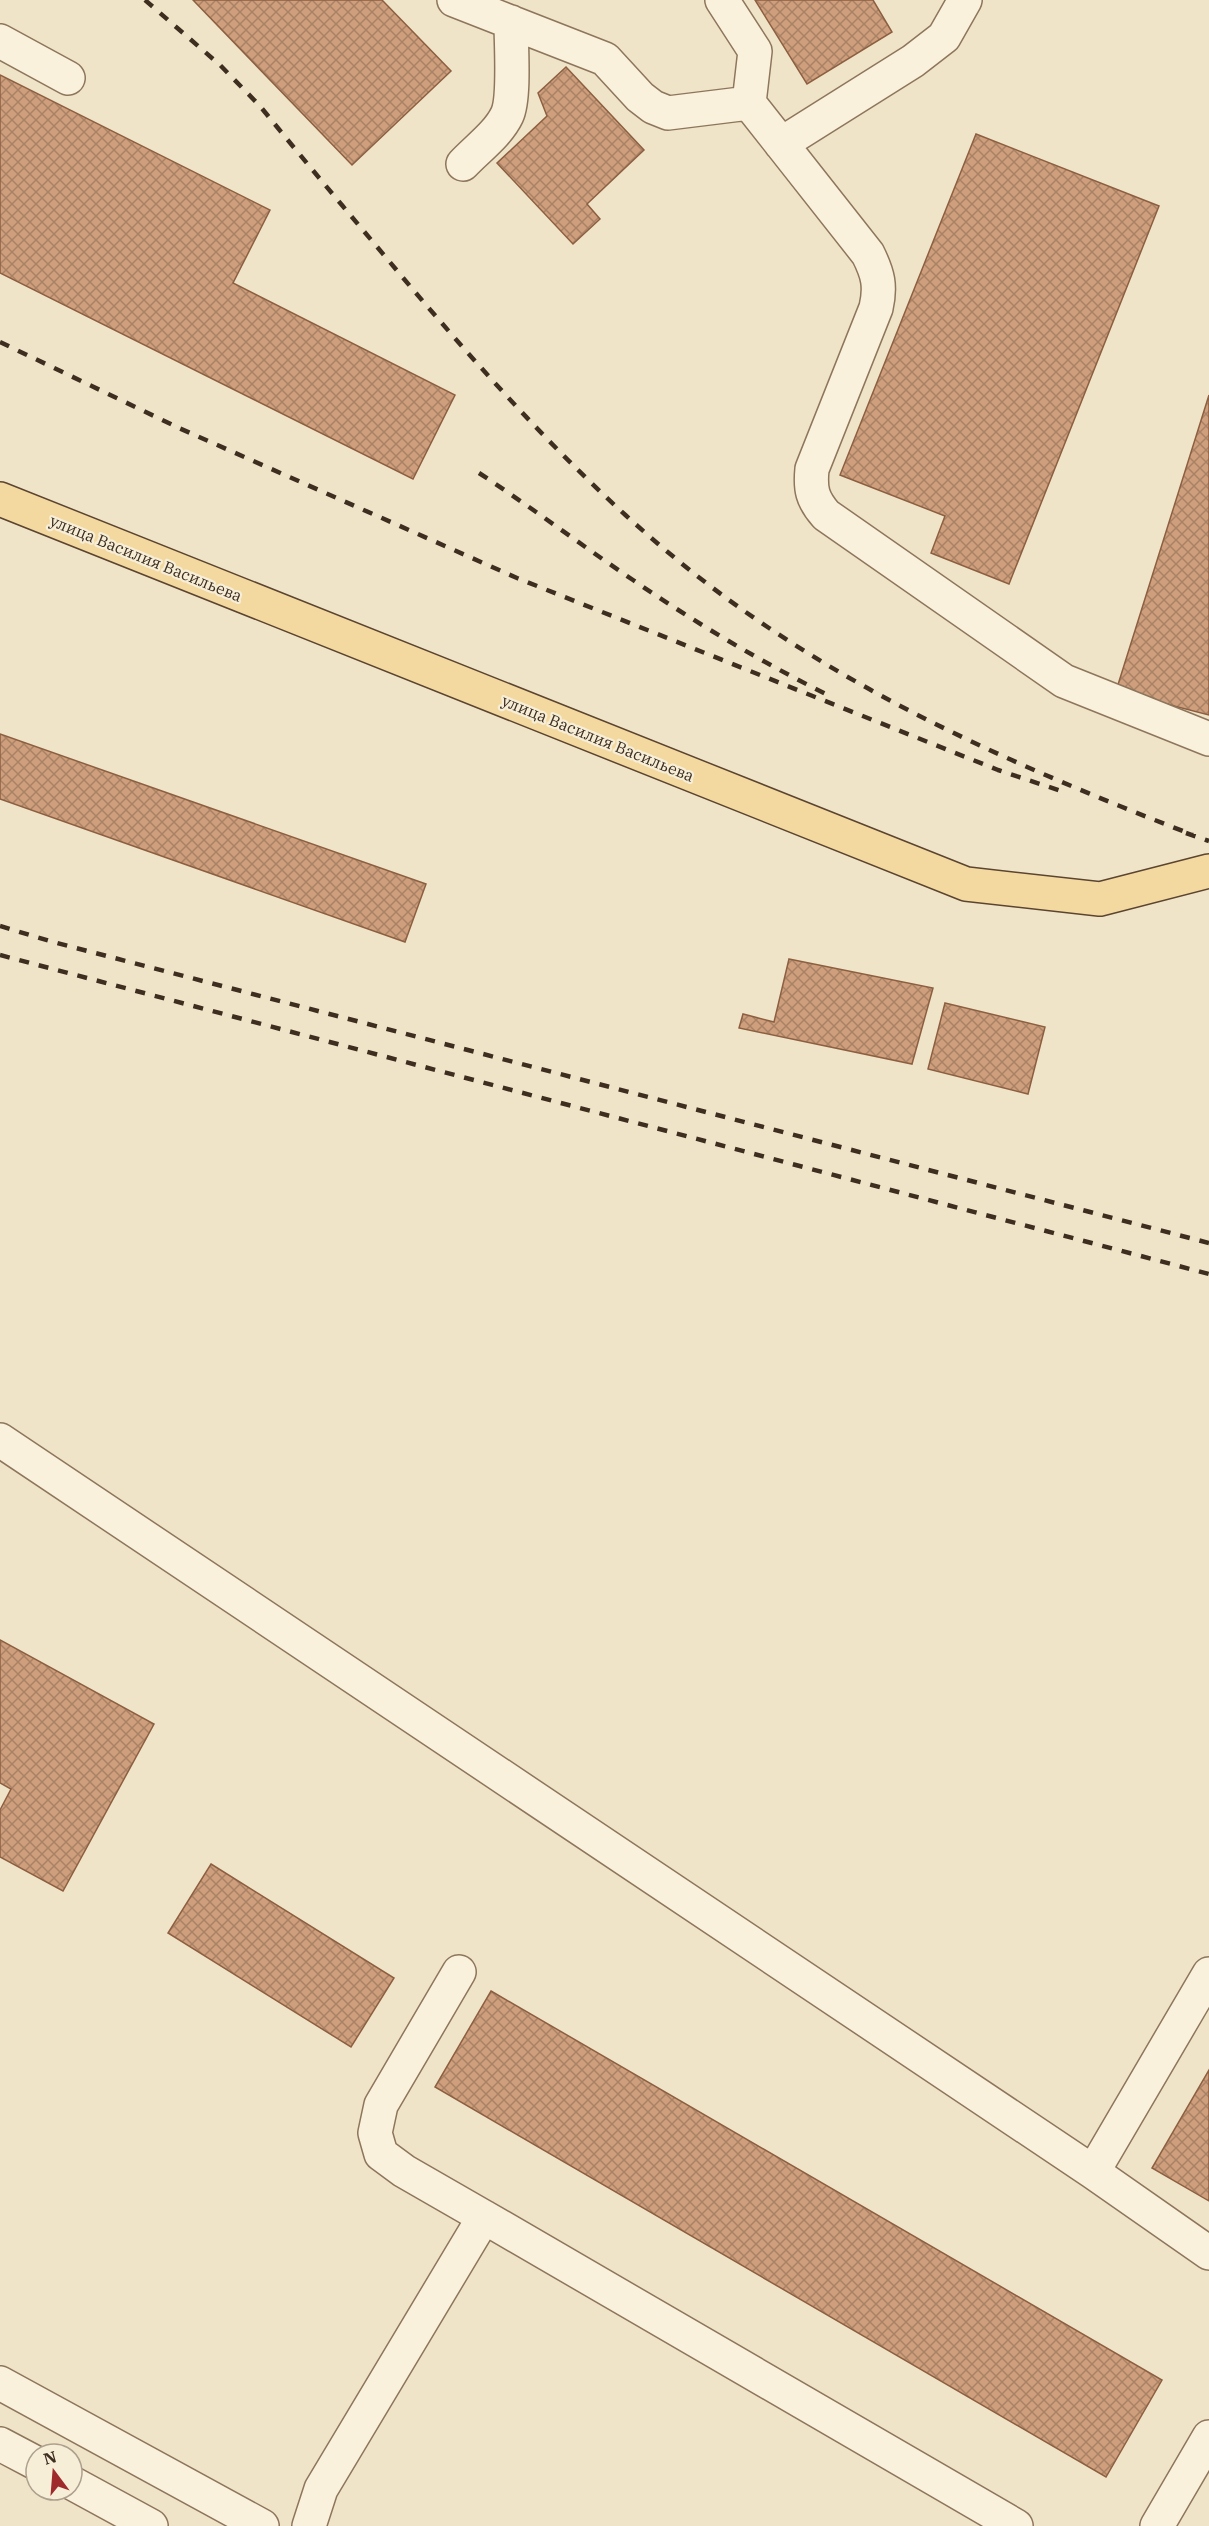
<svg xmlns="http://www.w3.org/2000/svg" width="1209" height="2526" viewBox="0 0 1209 2526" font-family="'IBM Plex Serif',serif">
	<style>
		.building { fill: url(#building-cross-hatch); stroke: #8d5f41; stroke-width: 1.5 }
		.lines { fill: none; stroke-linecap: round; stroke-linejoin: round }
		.minor-casing { stroke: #8d765c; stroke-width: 36 }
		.major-casing { stroke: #5b4430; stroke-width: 36 }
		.minor { stroke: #faf1dc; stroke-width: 33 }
		.major { stroke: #f3d9a0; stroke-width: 33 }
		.rail { stroke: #3d2e20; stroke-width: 4.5; stroke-dasharray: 10 10; stroke-linecap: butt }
		.labels { text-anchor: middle; stroke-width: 4.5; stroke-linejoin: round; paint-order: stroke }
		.street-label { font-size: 16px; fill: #3d2e20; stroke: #f7eed8 }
	</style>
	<defs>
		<pattern id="building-cross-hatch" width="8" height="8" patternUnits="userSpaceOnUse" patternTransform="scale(1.5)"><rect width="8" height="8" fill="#cf9f7d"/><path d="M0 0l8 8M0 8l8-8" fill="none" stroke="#a98266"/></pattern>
	</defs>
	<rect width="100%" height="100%" fill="#f0e4c8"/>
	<!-- building -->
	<path class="building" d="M193,0h189l69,71 -99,94z
		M755,0h118l19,32 -85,52z
		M566,67l78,83 -57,54 13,15 -27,25 -76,-81 50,-47 -9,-23z
		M0,75l270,135 -37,73 222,112 -42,84 -413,-206z
		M976,134l183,72 -150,378 -78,-31 14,-37 -105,-41z
		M1209,395v320l-93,-24z
		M0,734l426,150 -21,58 -405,-143z
		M789,959l144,29 -21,76 -173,-36 4,-14 31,8z
		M945,1003l100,24 -17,67 -100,-25z
		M0,1640l154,84 -91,167 -63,-34v-47l11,-21 -11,-6z
		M211,1864l183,114 -43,69 -183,-114z
		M491,1991l671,389 -56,97 -671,-390z
		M1209,2070v131l-57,-33z"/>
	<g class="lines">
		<defs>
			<path id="minor" d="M454,0l151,59 35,38 13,10 15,6 81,-10
				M722,0l33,51 -6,52 119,151c10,20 13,32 8,54l-64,161c-2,20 0,30 14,46l238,166 145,58
				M0,41l68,37
				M781,144l132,-83 31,-24 21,-37
				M463,164c14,-15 35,-30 44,-49 8,-17 4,-71 4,-93
				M0,1440l1093,732 116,81
				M1093,2172l116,-198
				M484,2217l532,309
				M0,2383l262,143
				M0,2444l36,19
				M72,2483l79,43
				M309,2526l12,-37 163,-272 -80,-46 -23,-17 -6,-21 6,-28 78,-133
				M1157,2526l52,-89"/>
			<path id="major" d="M0,499l966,385 134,15 109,-28"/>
		</defs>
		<!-- minor casing -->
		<use href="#minor" class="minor-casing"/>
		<!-- major casing -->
		<use href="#major" class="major-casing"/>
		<!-- minor -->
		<use href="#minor" class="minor"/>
		<!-- major -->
		<use href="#major" class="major"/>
		<!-- rail -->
		<path class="rail" d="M145,0l75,65 40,41c51,63 103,124 155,186 106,124 217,245 354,336 131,88 277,150 424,207
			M0,342l179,86 338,150 481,192 69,23
			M479,473c52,34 102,72 154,107 63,43 128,82 197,116
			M1186,833l23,8
			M0,926l53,16 1156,301
			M0,955l1209,319"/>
	</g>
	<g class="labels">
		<!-- street labels -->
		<g class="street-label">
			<text transform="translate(146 558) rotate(22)" y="6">улица Василия Васильева</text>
			<text transform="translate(598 738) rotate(22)" y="6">улица Василия Васильева</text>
		</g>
	</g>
	<!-- north arrow -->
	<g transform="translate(54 2472) rotate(344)"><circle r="28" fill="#f7eed8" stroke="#ada18e" stroke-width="1.5"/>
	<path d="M0-4.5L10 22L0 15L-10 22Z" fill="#9e2a2b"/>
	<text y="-9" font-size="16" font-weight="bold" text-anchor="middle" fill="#3d2e20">N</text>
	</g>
</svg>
